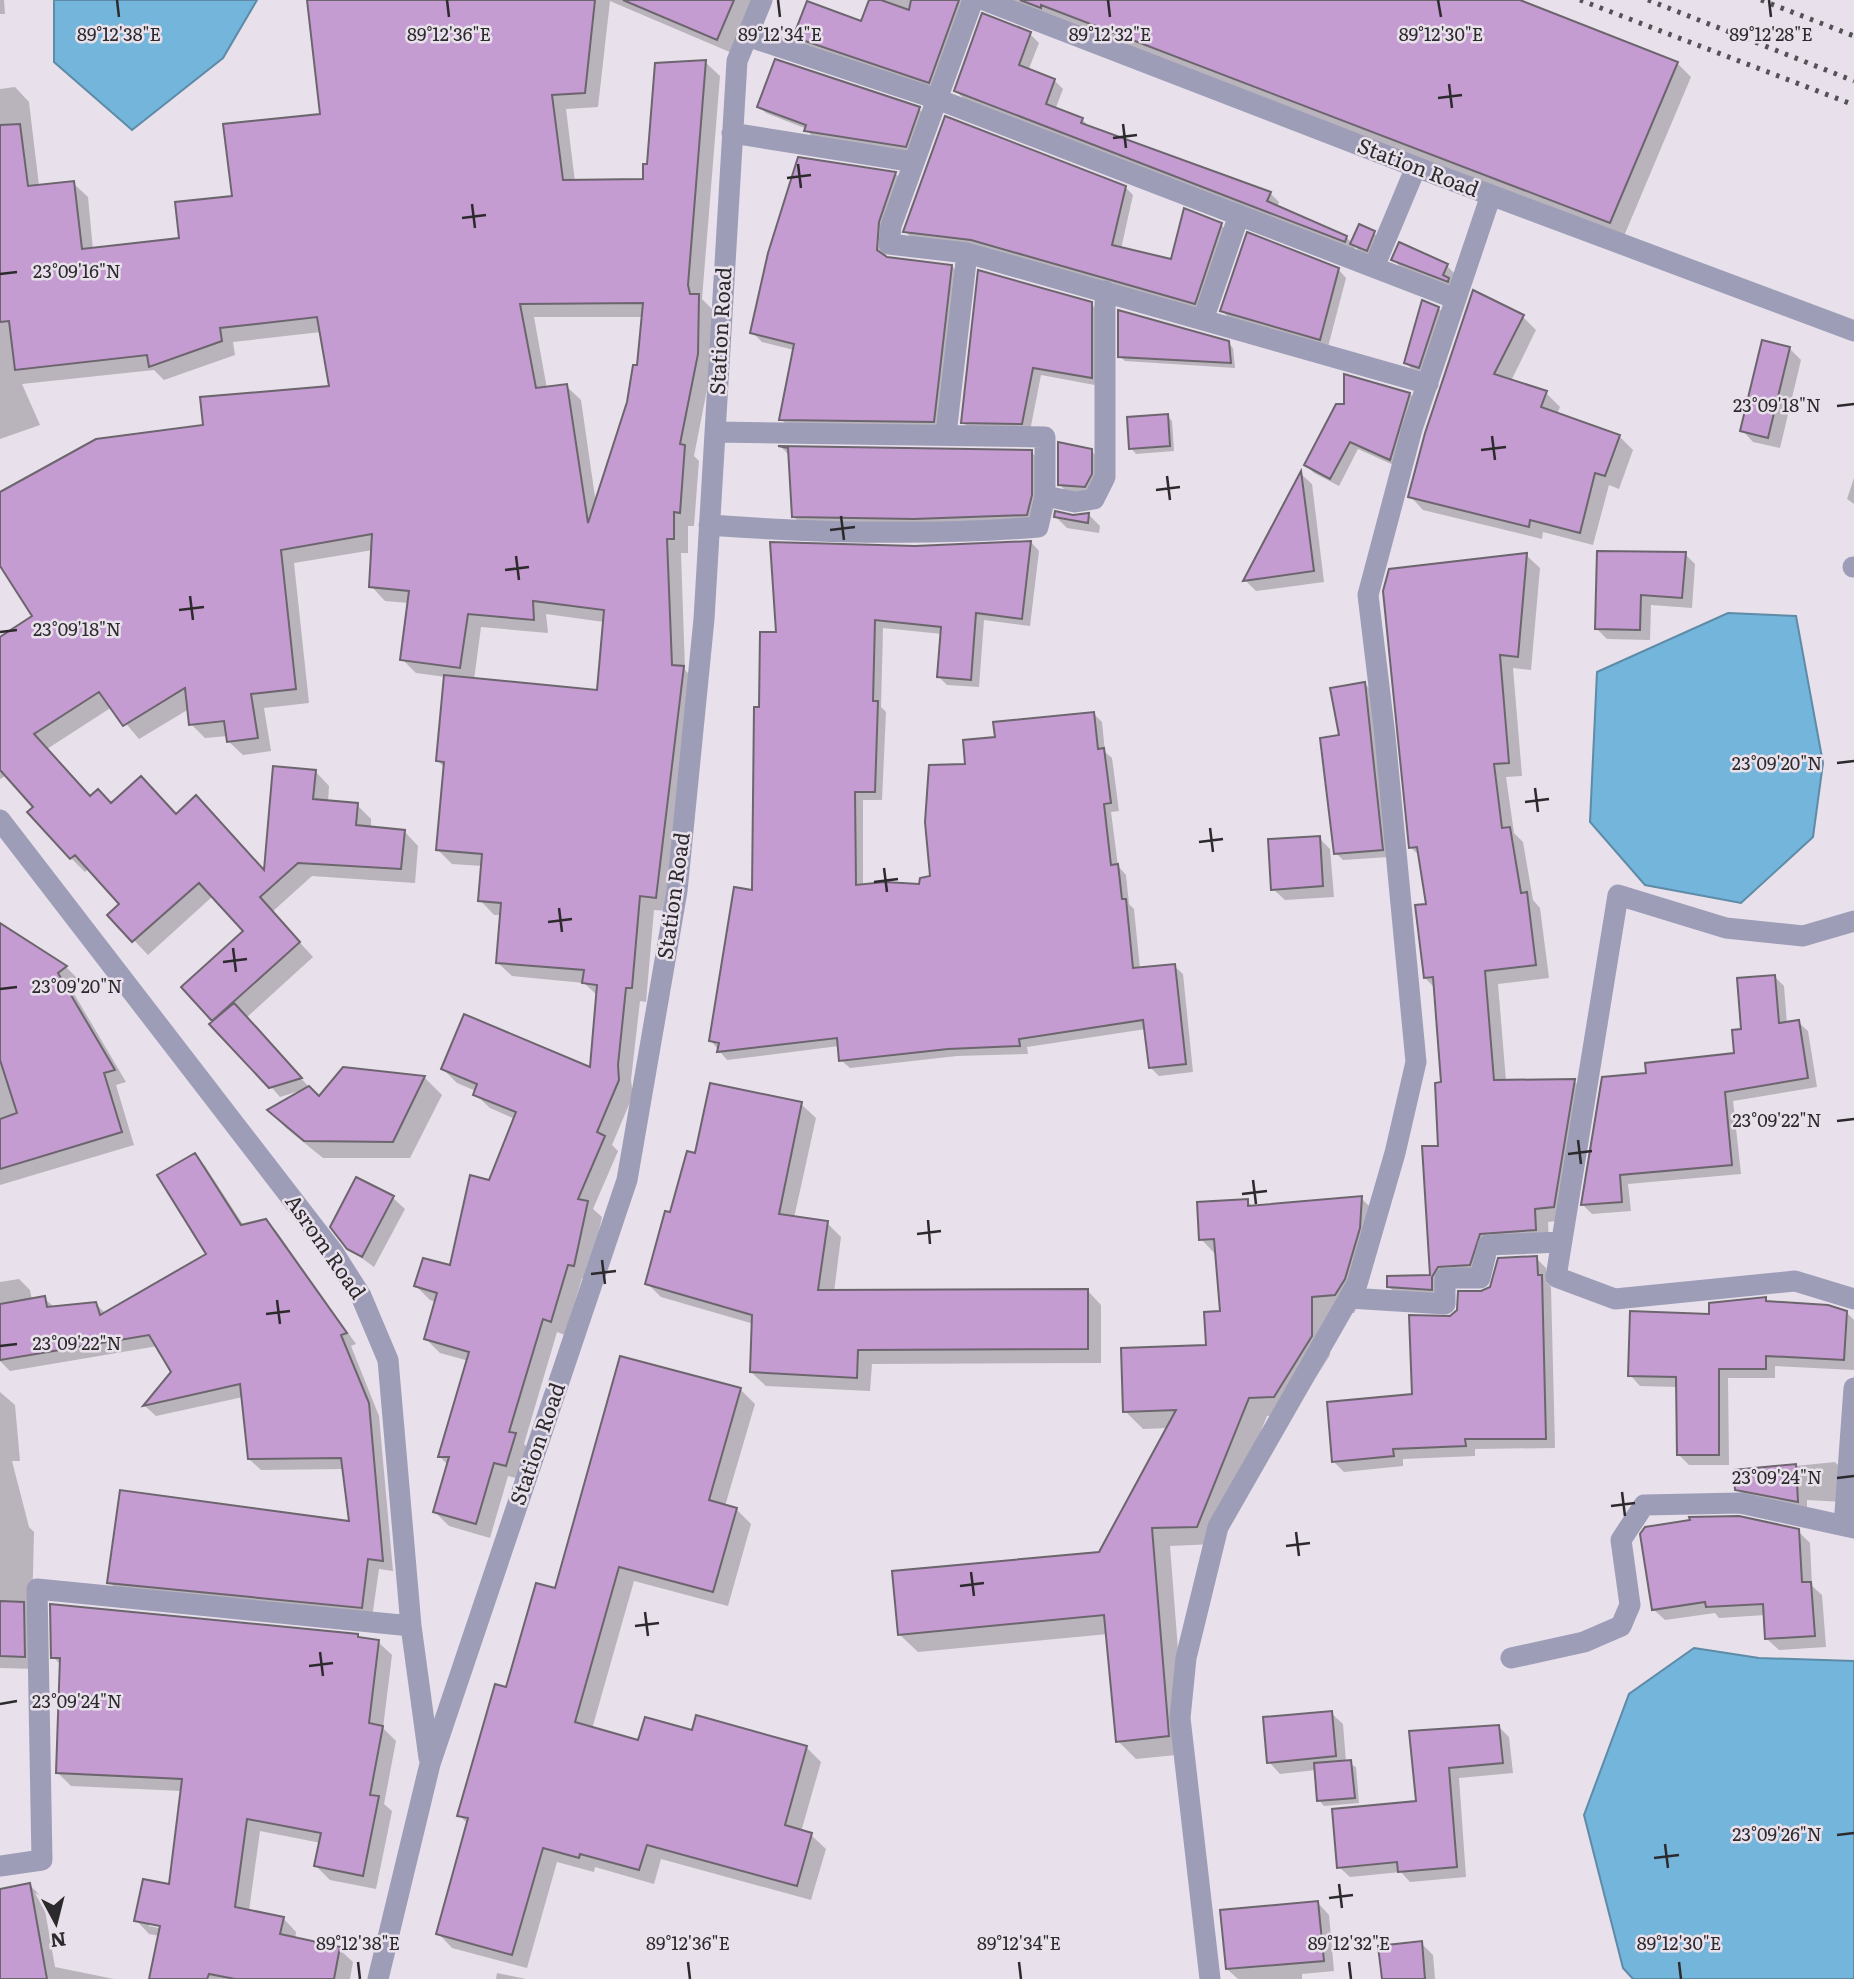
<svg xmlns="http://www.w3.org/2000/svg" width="1854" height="1979" viewBox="0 0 1854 1979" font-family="Literata,serif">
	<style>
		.water { fill: #73b5db; stroke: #5e8ba7; stroke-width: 2 }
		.shadow { fill: #0003; fill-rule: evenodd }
		.building { fill: #c59cd1; stroke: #6c656e; stroke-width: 2; fill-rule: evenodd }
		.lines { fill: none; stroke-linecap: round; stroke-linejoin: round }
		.minor { stroke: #9d9db8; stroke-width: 21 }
		.rail { stroke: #555156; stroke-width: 5; stroke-dasharray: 3.5 7; stroke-linecap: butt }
		.ticks { fill: none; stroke: #2d2a2e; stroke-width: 2.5 }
		.labels { text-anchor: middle; stroke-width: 5; stroke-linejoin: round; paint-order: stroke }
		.street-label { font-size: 21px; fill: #2d2a2e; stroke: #e8e0ea }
		.ticks-label { font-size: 18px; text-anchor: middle; fill: #2d2a2e; stroke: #e8e0ea; stroke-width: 5; stroke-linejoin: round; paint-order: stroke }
	</style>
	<rect width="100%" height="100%" fill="#e8e0ea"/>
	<!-- water -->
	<path class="water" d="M54,0h203l-34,58 -91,72 -78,-68z
		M1728,613l68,3 27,147 -10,74 -72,66 -96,-18 -55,-63 7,-150z
		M1694,1648l65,10 95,3v318h-221l-10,-11 -39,-153 45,-121z"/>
	<!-- shadow -->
	<path class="shadow" d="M0,0h4l1,14h-5z
		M309,0h446l-23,53 -122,-52 -12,106 -32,2 9,73 70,-1 4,-15 56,-104 15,14 -18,223 11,11 -2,59 -17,87 5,5 -5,65h-6v27h-7l4,117 12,12 -27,229 -16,-1 -8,92 -6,-1 -9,79 2,15 -21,50 6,6 -25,58 9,8 -14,62 -6,-1 -17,57 -8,-3 -33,112 5,5 -9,30 -12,-3 -18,62 -41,-12 -14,-14 13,-47 -8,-8 29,-96 -29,-8 -14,-14 10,-37 -6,-2 -14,-14 35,-18 64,-149 -25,-11 -15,-14 1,-3 -19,-8 -14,-14 148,1 7,-74 -14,-13 -72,-7 -15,-14 5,-47h-8l-14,-15 3,-34 -31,-2 -14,-14 7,-82 -7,-7 8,-84 -30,-4 -14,-14 7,-56 -24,-2 -14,-15 2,-36 -79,13 15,140 -45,5 7,43 -28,4 -15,-14v-5l-23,2 -14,-14 -2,-15 -50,30 -27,-32 -65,42 44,49 85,18 90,57 49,-102 14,15 -1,16 29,3 14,14v9l33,3 14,15 -3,37 -103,-7 -40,36 41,45 -67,61 73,80 25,-29 81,9 17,17 -32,63h-87l-37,-30 -16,-17 32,-21 -22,7 -97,-110 62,-55 -32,-36 -65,59 -38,-40 12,-11 -33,-36 -4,4 -14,-14 -35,-51 -29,-32 -7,4v-140l35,-23 -35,-54v-35l205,-101 126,-38 -10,-56 -88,10 2,13 -71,25 -10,-10 -132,14 18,41 -40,14v-350l15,-2 14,15 10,84 34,-3 15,14 5,53 88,-11 53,-41 88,-83zM534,317h109l-5,50 -42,137 -15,-104 -15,-14 -19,3zM546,614l58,8 -6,70 -124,-12 7,-53 67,6z
		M871,0h644l162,63 14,14 -67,159 -620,-235 -29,8 -32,87 -134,-45 -14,-14 67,-13z
		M1030,34l9,9 -11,28 26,9 9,9 -8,21 27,9 9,10 179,64 9,9 -2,5 69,30 6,6 22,-10 11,11 -7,17 -15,-6 -8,-8 -1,3 -389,-150 -9,-9z
		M759,106l160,3 7,7 -13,37 -100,-15 -6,-9 -41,-16z
		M799,159l97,15 9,9 -18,49 -1,27 66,7 9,10 -18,155 -153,-3 -9,-9 13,-69 -32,-8 -10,-10z
		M1125,187l8,8 -12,54 51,12 49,-36 8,7 -27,79 -289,-71 -7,-8z
		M1393,260l54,6 11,11 1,14 -54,-20z
		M1338,269l8,9 -18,69 -98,-28 -8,-8z
		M1091,304l9,8v74l-59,-11 -11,56 -59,-1 -9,-8z
		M1438,308l6,5 -20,59 -13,-4 -5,-5z
		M1523,317l13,13 -25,51 35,12 14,14 -3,7 62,22 14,14 -14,39 -10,-4 -16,60 -50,-13 -1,7 -119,-29 -13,-14z
		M1228,343l5,5 2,20 -110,-7 -5,-5z
		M1789,348l12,12 -21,88 -27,-6 -11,-12z
		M1410,394l8,8 -20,65 -40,-18 -19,37 -25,-13 -8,-8z
		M1167,416l5,5 2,30 -38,3 -5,-6z
		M782,448l249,4 13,12 -4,63 -234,2 -13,-13 -2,-59z
		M1091,451l12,11v24l-32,10 -11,-11z
		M1301,474l11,10 12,98 -68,9 -11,-11z
		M1854,478v26l-7,-5z
		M1089,515l11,11 -1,7 -32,-5 -11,-11z
		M1031,542l8,9 -9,75 -46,-6 -5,67 -32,-2 -9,-9 4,-42 -59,-6 -2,79 5,5 -4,88h-19v86h58l11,-8 35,-112 30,-27 96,-26 9,9 3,30 7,6 7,53 -8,1 7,54 8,9 3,29 5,5 6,60 34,-3 9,8 10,98 -34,4 -9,-9 -4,-38 -119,18 1,7 -71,2 -107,12 -9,-8 -2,-14 -112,14 -16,-19 43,-149 7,-183 16,-75 138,-87z
		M1685,554l10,10 -3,44 -41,-3 -1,35 -43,-1 -10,-10z
		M1526,555l14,13 -9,102 -18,-2 9,108 -16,1 8,56 9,9 10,58 7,8 9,70 -51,6 8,97h68l14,13 -21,126 -19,2 1,21 -55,4 -11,31 -38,14 -42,8 -14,-13 43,-11 11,-192 -8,-96 -10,-10 3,-73 -8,-49 -10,-9z
		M1365,684l7,7 17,166 -46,3 -7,-7 5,-116z
		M1319,838l11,11 4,48 -49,3 -12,-11z
		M0,922l66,45 12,12 -8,8 56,95 -10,3 18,60 -134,40z
		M1775,977l9,9 3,38 11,-2 10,9 9,56 -84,14 8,73 -113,10 3,27 -39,3 -9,-9 65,-130 88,-20 7,-24z
		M801,1104l15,14 -22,100 33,5 14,14 -7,55 253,-2 14,15v58l-229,1 -2,27 -104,-5 -15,-14 3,-48 -93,-27 -14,-14 49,-128z
		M194,1155l11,11 39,60 21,-5 12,11 79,112 -5,2 28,70 14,155 -14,-2 -7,49 -252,-25 -11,-11 242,-59 -7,-54 -83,1 -12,-11 -6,-62 -87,19 -11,-10 29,-34 -16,-26 -148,25 -10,-10v-79l19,-3 11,11 2,10 12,-2 11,10 40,-5 11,11 102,-60z
		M357,1179l36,19 12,11 -31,58 -26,-19z
		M1361,1198l18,18 -17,81 -8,16 -25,2 1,40 -38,60 -25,1 -52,128 -45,2 16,208 -50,5 -18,-18 -10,-107 -190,18 -19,-18 201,-81 68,-125 -25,1 -18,-18 83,-64 14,-34 -5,-57 -16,-17 46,-38 6,6z
		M1536,1258l10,10 1,15 4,4 4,161 -80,1v7l-72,3v7l-59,6 -10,-10 80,-66 37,-78 30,-25z
		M1766,1299l4,4 76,9 8,8v50l-79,-4v12h-47l1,87h-40l-10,-10 -1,-68 -38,-1 -10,-11 81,-59z
		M740,1389l15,15 -30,102 11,3 15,15 -23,82 -94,-25 -42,148 48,13 53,-10 113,15 15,15 -20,70 10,3 15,14 -15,51 -150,-41 -7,25 -59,-17 -1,5 -37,-10 -30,106 -75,-20 -14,-15 30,-109 -9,-9 48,-126 50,-99z
		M0,1392l15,13 5,56h-8l17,66 5,5 -2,80 5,57 -37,-1z
		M1835,1462l10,10 -2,30 -36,-2v11l-60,-12 -10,-10 -1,-17z
		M1798,1531l12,12 2,43 10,9 4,52 -47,3 -12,-11 -2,-24 -46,3 -4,-5 -50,7 -12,-11z
		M357,1636l4,3 17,3 14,13 -9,73 13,13 -12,63 8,7 -16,78 -46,-9 -14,-14 5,-23 -61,-12 -11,80 34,7 13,14 -1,7 44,10 14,13 -3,17h-199l9,-43 -11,-2 -13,-14 34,-34 12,-95 -111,-5 -13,-13 3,-108 -8,-8zM149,1922l20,4 -1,4 -19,-4z
		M1331,1713l12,11 3,38 10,5 3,36 -35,3 -5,-6 -3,-30 -36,4 -11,-12z
		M1499,1727l10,10 4,36 -54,5 7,99 -56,5 -9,-10 -51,5 -11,-10 79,-64 -7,-71z
		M30,1885l13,14 12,68 59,12h-114v-89z
		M1318,1903l11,12 5,56 -32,3v5h-64l-11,-10z
		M1421,1943l12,12 2,24h-52z
		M497,1973l29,6h-30z"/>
	<!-- building -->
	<path class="building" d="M307,0h288l-10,93 -33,2 11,85 80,-1v-15h4l8,-101 51,-3 -18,225 2,9h9l-1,60 -18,90 5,1 -5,68 -6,-1v27h-7l5,126 12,1 -28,232 -16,-2 -8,92h-6l-8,77 1,15 -22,52 8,4 -27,63 10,2 -14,65 -6,-1 -17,57 -8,-3 -34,113 7,1 -10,33 -12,-3 -18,61 -43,-12 16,-55h-11l31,-105 -45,-13 13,-46 -23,-7 9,-28 27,7 20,-90 19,5 27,-68 -43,-17 4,-11 -36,-15 23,-55 126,53 7,-82 -15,-2 2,-13 -88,-7 5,-60 -23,-2 4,-47 -46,-4 8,-88 -8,-1 8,-86 153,15 7,-80 -71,-9 1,19 -66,-6 -8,54 -60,-8 9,-69 -40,-4 3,-53 -91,16 15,139 -45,5 7,44 -31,4 -3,-21 -35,4 -4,-37 -62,38 -24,-34 -65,42 56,62 8,-7 13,14 30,-27 35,38 20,-19 68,75 9,-104 43,4 -3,29 45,4 -2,22 49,5 -4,39 -103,-6 -38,34 40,45 -88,79 -31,-34 62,-56 -44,-48 -67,59 -25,-27 12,-11 -44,-49 -5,4 -43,-47 6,-5 -33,-37v-133l32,-21 -32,-50v-74l96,-53 107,-14 -3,-28 129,-11 -12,-69 -97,11 2,13 -73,26 -2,-12 -132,15 -6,-49 -9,1v-197l20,-1 8,62 46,-5 8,68 97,-11 -4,-36 57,-6 -9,-72 97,-10zM643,303l-6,62h-4l-6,37 -39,121 -21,-139 -31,4 -16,-84z
		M623,0h111l-17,40z
		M869,0h12l28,10 2,-10h48l-30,83 -136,-46 14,-36 54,20z
		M1020,0h500l158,62 -68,161 -569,-218v3z
		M982,13l49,19 -12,33 36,14 -9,25 37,14 -2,5 190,69 -4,9 80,35 -2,6 -391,-151z
		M775,59l145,48 -14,40 -102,-16 2,-6 -49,-18z
		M945,116l181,70 -14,59 59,14 13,-51 38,15 -27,81 -224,-64 -68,-8z
		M798,157l98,15 -17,50 -2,28 10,7 65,8 -18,157 -155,-2 15,-76 -44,-11 18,-80z
		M1359,224l16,7 -8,20 -17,-7z
		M1247,232l92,36 -19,72 -100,-29z
		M1399,242l49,22 -5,11 6,3 -1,4 -57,-22z
		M978,270l114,32v76l-59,-10 -11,56 -61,-1z
		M1473,290l51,25 -30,59 53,17 -6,16 79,28 -15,41 -10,-3 -15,60 -50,-13 -1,7 -121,-30 17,-64z
		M1422,300l17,7 -20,61 -15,-5z
		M1118,310l111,31 2,22 -113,-6z
		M1762,340l28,7 -22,91 -28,-7z
		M1344,374l66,19 -20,67 -40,-18 -20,37 -26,-14 32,-61h8z
		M1168,414l2,32 -41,3 -2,-32z
		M1058,442l34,7v25l-7,13 -27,-2z
		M778,446l254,4v45l-5,20 -113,4 -122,-2 -4,-69z
		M1301,471l13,100 -71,10z
		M1055,511l18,4 16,-2 -1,10 -34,-6z
		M1031,541l-9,78 -46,-6 -5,67 -34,-3 4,-50 -66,-7 -2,81h5l-3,91h-20l1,93 29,-3 34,2 1,-6 10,-2 -5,-54 4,-57 36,-1 -2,-24 32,-3 -2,-15 101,-10 4,37 6,-1 7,55 -7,1 7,61 7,-1 4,35h4l7,69 42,-4 11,100 -37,4 -6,-48 -124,19 1,7 -72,3 -109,12 -2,-23 -120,14 2,-9 -10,-2 25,-154 18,3 2,-183h5l1,-75h16l-6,-90 145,4z
		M1597,551l89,1 -4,46 -41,-3 -1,35 -45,-1z
		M1527,553l-9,104 -18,-2 9,108 -15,1 8,64 8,-1 11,66 6,-1 9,73 -51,6 9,109 81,-1 -21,128 -19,2 1,21 -56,4 -10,31 -32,2 -6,10v13l-45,-3v-11l43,-1 -8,-129h16l-3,-63 6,-1 -8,-105 -9,1 -9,-73 11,-1 -9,-57 -8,1 -26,-257 6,-22z
		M1365,682l18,168 -49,4 -14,-116 19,-3 -9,-47z
		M1320,836l3,50 -52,4 -3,-51z
		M0,923l67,43 -9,7 57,97 -11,3 18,59 -122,37v-50l17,-6 -17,-53z
		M1775,975l4,48 20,-3 9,58 -83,14 7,73 -112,10 2,27 -41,3 21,-128 44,-4 -1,-10 89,-10 -2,-23 9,-1 -4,-51z
		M234,1003l23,25 45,50 -33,10 -60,-64z
		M343,1067l82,9 -32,66 -89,-1 -37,-31 42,-24 10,10z
		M710,1083l92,19 -23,112 49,7 -10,69 270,-1v60l-230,1 -1,28 -107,-6 2,-57 -107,-31 20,-73 5,1 17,-61 8,2z
		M195,1153l46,72 25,-6 81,114 -6,2 28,68 14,158 -15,-2 -6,49 -255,-25 13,-93 229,31 -8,-63 -93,1 -8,-75 -97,22 28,-34 -22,-37 -149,25v-56l45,-8 2,11 49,-5 4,13 106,-61 -49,-79z
		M356,1177l38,19 -32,61 -15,-8 -17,-22z
		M1362,1196l-2,32 -15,51 -10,16 -23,2v39l-38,61 -25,1 -52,129 -45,1 17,208 -53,6 -12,-127 -206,20 -6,-64 207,-19 77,-142 -53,2 -2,-64 85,-3 -2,-33 16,-1 -6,-72 -15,1 -2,-38 51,-3v7z
		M1537,1256l1,19h4l4,164h-81l1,7 -73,3 1,7 -62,6 -5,-60 85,-8 -3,-79 41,1 7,-6 1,-19h23l9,-4 8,-29z
		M1766,1297v4l62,4 19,6 -3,49 -78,-4v13h-47v86h-42l-1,-78 -48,-1 2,-65 79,3v-11z
		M620,1356l121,32 -32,112 28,8 -24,84 -94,-25 -44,155 63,18 7,-23 47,13 4,-15 111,31 -22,79 27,8 -15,53 -150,-41 -8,25 -59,-16 -1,4 -36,-10 -31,107 -76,-21 32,-116 -11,-2 38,-132 11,3 30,-104 19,5z
		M1796,1464l2,38 -63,-12 -1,-20z
		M1739,1516l60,13 3,53h9l4,54 -50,3 -2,-35 -57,3 -1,-5 -53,8 -12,-76 5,-7 45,-7 -1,-3z
		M0,1601l24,1 1,55 -25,-1z
		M50,1604l308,30v3l21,3 -10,83 14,3 -13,69 9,1 -16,80 -49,-10 7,-33 -74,-14 -12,88 49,10 -4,17 60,13 -6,32h-99l-26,-5 -2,5h-58l11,-53 -26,-5 9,-42 26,5 13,-105 -126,-6 4,-115h-9z
		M1332,1711l4,45 -69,7 -4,-46z
		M1499,1725l4,38 -54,5 8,99 -59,5 -1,-10 -60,6 -5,-59 84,-8 -7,-70z
		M1351,1760l4,38 -38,3 -3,-38z
		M30,1883l17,96h-47v-90z
		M1318,1901l6,60 -98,8 -6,-59z
		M1422,1941l3,38h-43l-4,-33z"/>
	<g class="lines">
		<!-- minor -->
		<path class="minor" d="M984,0l432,167 438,164
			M747,36l190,63 519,200
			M732,133l182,29
			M967,253l461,131
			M1374,267l42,-100
			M1203,320l36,-105
			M946,434l21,-181 -78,-9 2,-18 82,-226
			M1045,496l30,6 19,-3 11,-22v-186
			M709,525c110,8 219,11 329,2l7,-31v-59l-330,-5
			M1853,567h1
			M0,820l333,432 28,44 27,64 23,266 18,132
			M1854,921l-51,15 -77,-8 -108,-33 -62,382 59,22 180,-18 59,18
			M1349,1298l96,6v-26h35l8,-33 73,-3
			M1844,1526l10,-138
			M1511,1658l73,-16 37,-16 9,-21 -9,-65 23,-35 96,-2 114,25
			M0,1866l42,-6 -5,-271 374,37
			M378,1979l52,-215 197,-584 50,-289 27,-272 33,-558 25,-61
			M1210,1979l-30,-261 6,-60 32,-131 139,-243 38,-131 21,-91 -31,-326 -17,-141 44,-166 79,-234"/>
		<!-- rail -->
		<path class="rail" d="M1580,0l274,105
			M1648,0l206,81
			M1761,0l93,36"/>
	</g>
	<!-- ticks -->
	<path class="ticks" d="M117,0l2,17M447,0l2,17M778,0l2,17M1108,0l2,17M1438,0l3,17M1769,0l2,17M1449,84l3,24M1438,98l24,-3M1123,124l3,24M1113,138l24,-3M798,164l3,24M787,178l24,-3M472,204l3,24M462,218l24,-3M0,274l17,-2M1837,406l17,-2M1492,436l3,24M1481,450l25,-3M1167,476l3,24M1156,490l24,-3M841,516l3,24M830,530l25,-3M516,556l3,24M505,570l24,-3M190,596l3,24M179,610l25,-3M0,632l17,-2M1837,763l17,-2M1535,788l3,24M1525,802l24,-3M1210,828l3,24M1199,842l24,-3M884,868l3,24M874,882l24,-3M559,908l3,24M548,922l24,-3M233,948l3,24M223,962l24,-3M0,989l17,-2M1837,1121l17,-2M1578,1140l3,24M1568,1154l24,-3M1253,1180l3,24M1242,1194l25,-3M928,1220l2,24M917,1234l24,-3M602,1260l3,24M591,1274l25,-3M277,1300l3,24M266,1314l24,-3M0,1346l17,-2M1837,1478l17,-2M1622,1492l3,24M1611,1506l24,-3M1296,1532l3,24M1286,1546l24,-3M971,1572l3,24M960,1586l24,-3M645,1612l3,24M635,1626l24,-3M320,1652l3,24M309,1666l24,-3M0,1704l17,-3M1837,1835l17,-2M1665,1844l3,24M1654,1858l25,-3M1339,1884l3,24M1329,1898l24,-3M358,1962l2,17M688,1962l2,17M1019,1962l2,17M1349,1962l2,17M1679,1962l2,17"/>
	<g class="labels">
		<!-- street labels -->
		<g class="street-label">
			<text transform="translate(1418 168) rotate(21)" y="7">Station Road</text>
			<text transform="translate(721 331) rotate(-87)" y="7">Station Road</text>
			<text transform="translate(674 896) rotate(-82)" y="7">Station Road</text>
			<text transform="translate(325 1247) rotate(55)" y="7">Asrom Road</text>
			<text transform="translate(538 1444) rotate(-71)" y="7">Station Road</text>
		</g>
	</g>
	<g class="ticks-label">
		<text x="119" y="41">89°12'38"E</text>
		<text x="449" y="41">89°12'36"E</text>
		<text x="780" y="41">89°12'34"E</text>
		<text x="1110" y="41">89°12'32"E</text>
		<text x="1441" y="41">89°12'30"E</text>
		<text x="1771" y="41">89°12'28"E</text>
		<text x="77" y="278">23°09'16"N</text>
		<text x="1777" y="412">23°09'18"N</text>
		<text x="77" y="636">23°09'18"N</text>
		<text x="1777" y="770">23°09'20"N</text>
		<text x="77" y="993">23°09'20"N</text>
		<text x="1777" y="1127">23°09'22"N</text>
		<text x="77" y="1350">23°09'22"N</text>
		<text x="1777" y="1484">23°09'24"N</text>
		<text x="77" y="1708">23°09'24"N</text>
		<text x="1777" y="1841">23°09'26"N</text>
		<text x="358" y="1950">89°12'38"E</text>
		<text x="688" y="1950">89°12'36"E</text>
		<text x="1019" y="1950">89°12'34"E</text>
		<text x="1349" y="1950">89°12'32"E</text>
		<text x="1679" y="1950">89°12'30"E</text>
	</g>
	<!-- north arrow -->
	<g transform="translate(56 1923) rotate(173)" stroke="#e8e0ea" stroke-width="5" paint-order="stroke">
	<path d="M0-5L12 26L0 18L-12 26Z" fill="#2d2a2e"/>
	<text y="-10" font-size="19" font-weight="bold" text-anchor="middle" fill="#2d2a2e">N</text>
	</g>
</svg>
